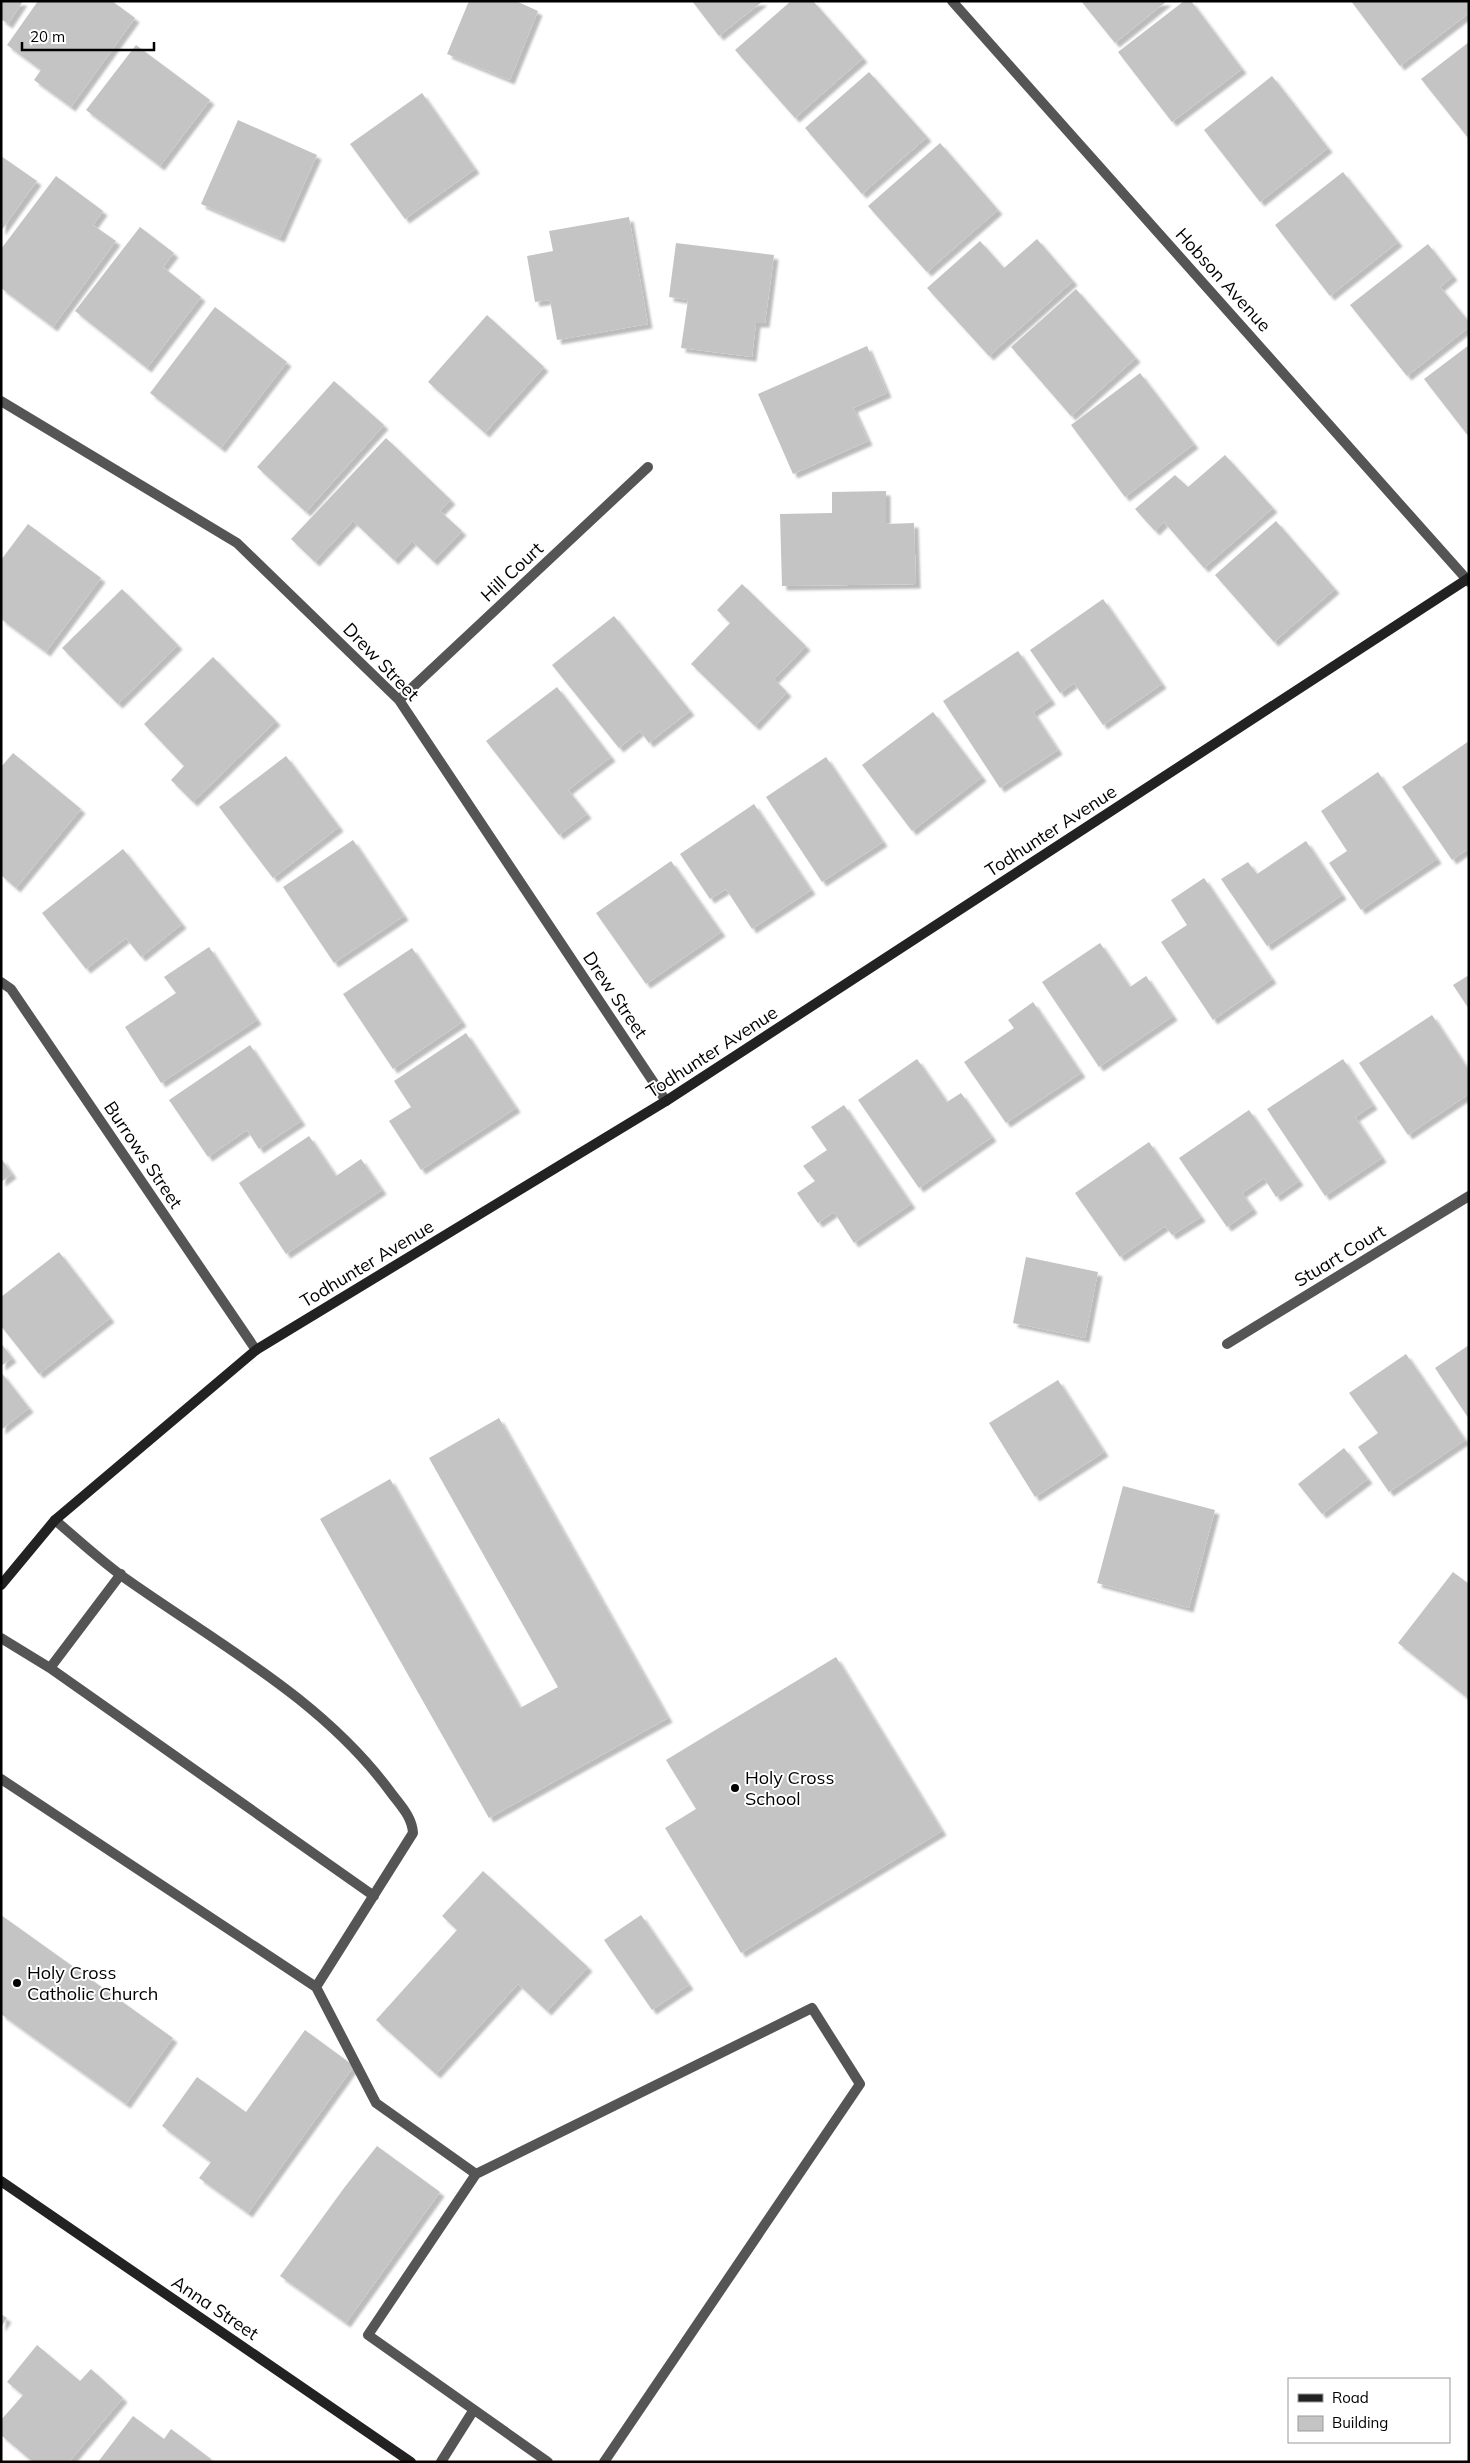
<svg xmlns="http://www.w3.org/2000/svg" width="1470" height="2463" viewBox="0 0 1470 2463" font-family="Mulish,sans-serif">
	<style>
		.building { fill: #c4c4c4; filter: url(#shadow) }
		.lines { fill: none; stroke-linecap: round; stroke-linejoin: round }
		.lane { stroke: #555; stroke-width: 10 }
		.street { stroke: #555; stroke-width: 10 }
		.secondary { stroke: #222; stroke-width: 10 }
		.poi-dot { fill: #000; stroke: #fff; stroke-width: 2 }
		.labels { text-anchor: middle; stroke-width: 4; stroke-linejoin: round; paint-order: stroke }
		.street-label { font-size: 18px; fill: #000; stroke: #fff }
		.poi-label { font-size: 18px; fill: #000; stroke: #fff; text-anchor: start }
	</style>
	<defs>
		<filter id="shadow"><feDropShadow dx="4.5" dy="4.5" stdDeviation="1" flood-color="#0004"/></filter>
	</defs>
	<rect width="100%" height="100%" fill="#fff"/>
	<!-- building -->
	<path class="building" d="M1,1h22l-15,23 -7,-5z
		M38,1h74l23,17 -64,89 -37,-27 7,-10 -34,-25z
		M469,1h47l22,10 -28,69 -63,-26z
		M692,1h71l-44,35z
		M791,1h22l50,57 -68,60 -60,-68z
		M1081,1h86l-52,42z
		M1184,1h7l51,68 -70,53 -54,-70z
		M1351,1h118v12l-69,53z
		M1469,42v97l-48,-60z
		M136,45l74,55 -50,66 -74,-56z
		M869,72l58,65 -65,57 -57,-66z
		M1272,76l56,72 -68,54 -56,-72z
		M422,93l53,76 -70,50 -55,-75z
		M238,120l79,35 -37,83 -79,-34z
		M940,143l58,67 -71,62 -59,-66z
		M1,156l36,25 -36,50z
		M1343,172l55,70 -68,54 -55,-71z
		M56,176l47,35 -10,14 23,16 -63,86 -52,-39v-39z
		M629,217l19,107 -91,16 -7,-40 -15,2 -8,-46 26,-5 -4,-20z
		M140,227l34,26 -11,14 38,30 -54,71 -72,-57z
		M1037,239l36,42 -84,75 -62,-68 53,-47 24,27z
		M676,243l98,12 -9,68h-9l-4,34 -71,-9 7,-48 -19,-3z
		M1428,244l25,32 -13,11 29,35v5l-62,49 -57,-71z
		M1076,289l60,69 -65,58 -60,-69z
		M215,307l72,55 -66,86 -71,-55z
		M487,315l57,52 -59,66 -57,-51z
		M1469,345v92l-45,-58z
		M867,346l20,47 -34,15 15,33 -75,33 -35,-80z
		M1140,373l54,71 -69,53 -54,-72z
		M334,381l50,44 -78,87 -49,-45z
		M386,438l65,62 -11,11 22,20 -29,30 -21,-20 -18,19 -41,-39 -38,41 -24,-23z
		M1225,455l48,53 -69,60 -40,-46 -9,9 -20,-22 40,-34 13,12z
		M886,491v33l28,-1 2,61 -134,2 -2,-72 52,-1v-21z
		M1276,521l59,68 -61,53 -59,-67z
		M28,524l73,54 -55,74 -45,-33v-59z
		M742,584l64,62 -32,33 13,13 -32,34 -64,-62 39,-41 -13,-13z
		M122,589l56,56 -60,59 -56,-56z
		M1103,599l59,85 -59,41 -29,-42 -14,10 -30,-43z
		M614,616l76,95 -41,32 -9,-12 -21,17 -67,-83z
		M1018,651l33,49 -18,12 25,38 -58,38 -57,-87z
		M213,657l63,64 -83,81 -22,-22 13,-14 -40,-42z
		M557,687l54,70 -43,33 19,24 -28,21 -73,-94z
		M933,712l49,65 -70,54 -50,-66z
		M1469,741v107l-17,12 -50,-73z
		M13,753l68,56 -65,79 -15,-13v-108z
		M286,756l53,71 -66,51 -54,-71z
		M826,757l57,85 -61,40 -56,-85z
		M1378,772l59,87 -76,51 -32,-47 18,-12 -26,-40z
		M754,804l57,86 -59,39 -26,-40 -16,10 -30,-45z
		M353,840l51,76 -70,47 -51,-76z
		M1306,841l36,54 -75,51 -46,-67 27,-17 9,12z
		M123,849l59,75 -41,33 -15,-19 -40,31 -44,-56z
		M671,861l50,71 -75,52 -50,-71z
		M1204,878l68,101 -59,41 -52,-78 26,-17 -16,-25z
		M1100,943l30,44 16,-11 27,40 -74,51 -57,-85z
		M209,947l48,73 -96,63 -36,-56 51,-34 -12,-16z
		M412,948l50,74 -69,47 -50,-75z
		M1469,975v34l-16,-24z
		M1033,1002l48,71 -75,50 -42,-61 50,-34 -6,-8z
		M1432,1015l37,56v23l-61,41 -49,-72z
		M466,1033l50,75 -95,62 -32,-49 22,-14 -17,-26z
		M250,1045l51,76 -42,28 -12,-19 -39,27 -39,-57z
		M917,1059l30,43 14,-9 31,44 -73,51 -61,-88z
		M1343,1059l30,46 -18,12 27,41 -57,38 -58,-87z
		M844,1105l67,99 -57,39 -20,-31 -16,11 -21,-30 18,-12 -12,-15 24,-16 -16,-23z
		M1249,1110l50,71 -23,16 -12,-19 -22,15 11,16 -26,18 -48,-69z
		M309,1136l27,40 25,-17 21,31 -96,64 -47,-71z
		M1149,1142l52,75 -29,18 -7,-9 -45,31 -45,-64z
		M1,1158l11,16 -11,8z
		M59,1252l51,66 -71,56 -38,-48v-29z
		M1026,1257l72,15 -13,66 -72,-15z
		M1,1343l11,15 -11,8z
		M1469,1345v74l-34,-51z
		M1406,1354l59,86 -76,52 -31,-45 20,-14 -29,-40z
		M1,1372l28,36 -28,22z
		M1058,1380l46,72 -69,45 -46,-74z
		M499,1418l169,300 -179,100 -169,-299 70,-40 130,229 38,-21 -129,-229z
		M1344,1448l24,31 -46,35 -24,-30z
		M1123,1486l92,24 -26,98 -92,-25z
		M1453,1572l16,12v115l-71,-56z
		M836,1657l106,174 -201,122 -76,-125 31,-19 -30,-49z
		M483,1871l105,96 -41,44 -29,-27 -82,90 -60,-54 81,-90 -15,-14z
		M1,1915l172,123 -47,66 -125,-90z
		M641,1915l48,70 -37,25 -48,-70z
		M305,2030l49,36 -106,147 -49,-35 12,-16 -49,-36 35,-49 49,35z
		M377,2146l63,46 -94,131 -66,-47 64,-88z
		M1,2314l6,4 -6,9z
		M37,2345l43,36 11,-12 32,29 -54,64h-36l-32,-27v-15l22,-25 -16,-13z
		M133,2416l31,23 7,-10 40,30 -1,3h-112z"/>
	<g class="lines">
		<!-- lane -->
		<path class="lane" d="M55,1520c22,19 44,39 67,56 94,67 201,123 270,218 9,12 20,23 21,39l-97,154
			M1,1638l49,30 324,228
			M50,1668l71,-94
			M1,1779l315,208 60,116 100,71 -108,161 180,127
			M476,2174l336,-166 48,76 -256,378
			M441,2462l32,-51"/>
		<!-- street -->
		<path class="street" d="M952,1l517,581
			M1,401l236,142 162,157 267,401
			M399,700l249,-233
			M1,982l10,7 245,361
			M1227,1344l242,-148"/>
		<!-- secondary -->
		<path class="secondary" d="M1,1585l54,-65 201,-170 410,-249 803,-523
			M1,2181l410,281"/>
	</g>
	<!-- markers -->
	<g class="poi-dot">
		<circle cx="735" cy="1788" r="5"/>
		<circle cx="17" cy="1983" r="5"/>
	</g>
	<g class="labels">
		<!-- street labels -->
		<g class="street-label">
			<text transform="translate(1223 280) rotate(48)" y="6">Hobson Avenue</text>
			<text transform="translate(512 572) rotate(-43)" y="6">Hill Court</text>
			<text transform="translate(381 662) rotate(46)" y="6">Drew Street</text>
			<text transform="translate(1051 831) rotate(-33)" y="6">Todhunter Avenue</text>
			<text transform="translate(615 995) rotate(56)" y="6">Drew Street</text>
			<text transform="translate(712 1052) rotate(-33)" y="6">Todhunter Avenue</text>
			<text transform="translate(143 1155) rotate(56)" y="6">Burrows Street</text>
			<text transform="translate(1340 1256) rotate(-31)" y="6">Stuart Court</text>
			<text transform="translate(367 1264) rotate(-31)" y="6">Todhunter Avenue</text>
			<text transform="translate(215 2308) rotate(34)" y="6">Anna Street</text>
		</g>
		<!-- poi labels -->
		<g class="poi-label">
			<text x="745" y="1784">Holy Cross<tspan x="745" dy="21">School</tspan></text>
			<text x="27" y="1979">Holy Cross<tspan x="27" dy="21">Catholic Church</tspan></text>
		</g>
	</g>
	<!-- border -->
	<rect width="1470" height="2463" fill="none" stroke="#000000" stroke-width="5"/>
	<!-- legend -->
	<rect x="1288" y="2378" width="162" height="65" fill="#ffffff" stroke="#999999"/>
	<rect x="1298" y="2394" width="25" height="8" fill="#222222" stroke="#999999"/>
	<text x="1332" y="2403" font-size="15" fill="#000000">Road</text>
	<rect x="1298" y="2416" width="25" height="15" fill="#c4c4c4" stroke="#999999"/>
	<text x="1332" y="2428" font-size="15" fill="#000000">Building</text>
	<!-- scale -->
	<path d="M22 42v8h132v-8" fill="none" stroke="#000000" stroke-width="2.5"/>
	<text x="30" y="42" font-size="15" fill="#000000" stroke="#ffffff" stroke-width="4" paint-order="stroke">20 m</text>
</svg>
